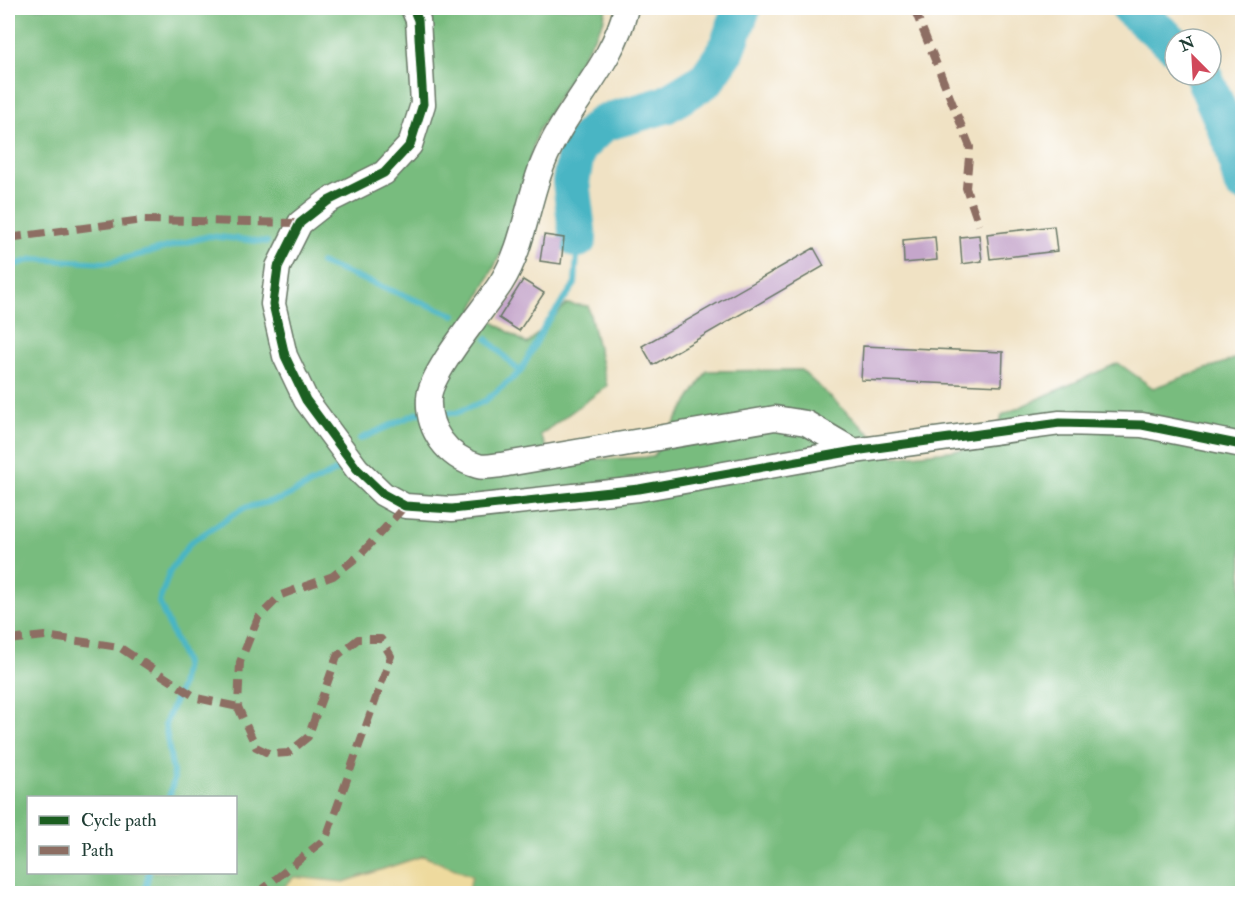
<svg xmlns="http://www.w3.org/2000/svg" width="1250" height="901" viewBox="0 0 1250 901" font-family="'IM FELL Double Pica',serif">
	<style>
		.forest { fill: #78bc7e; stroke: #4c7c59; stroke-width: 1.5; fill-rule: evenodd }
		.sand { fill: #eeda9e; stroke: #868c69; stroke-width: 1.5 }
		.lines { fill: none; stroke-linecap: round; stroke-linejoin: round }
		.stream { stroke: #48b5c4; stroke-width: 6 }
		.river { stroke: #48b5c4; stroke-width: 38 }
		.building { fill: #c5a6cb }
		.minor-casing { stroke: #687766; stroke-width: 27 }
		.minor { stroke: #fff; stroke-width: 24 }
		.quiet { stroke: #8d6e63; stroke-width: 8; stroke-dasharray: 15 8; stroke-linecap: butt }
		.cycleway-casing { stroke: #fff; stroke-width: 13 }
		.cycleway { stroke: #1b5e20; stroke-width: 9 }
	</style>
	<rect width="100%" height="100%" fill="#fff"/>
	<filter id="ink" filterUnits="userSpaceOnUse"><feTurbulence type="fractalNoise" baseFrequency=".0167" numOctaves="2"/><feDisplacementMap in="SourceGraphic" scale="12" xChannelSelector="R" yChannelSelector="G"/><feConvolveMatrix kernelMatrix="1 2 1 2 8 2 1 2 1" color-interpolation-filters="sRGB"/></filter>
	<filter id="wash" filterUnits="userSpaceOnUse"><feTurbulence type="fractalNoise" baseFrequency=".008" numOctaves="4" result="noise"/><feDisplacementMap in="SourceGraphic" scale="24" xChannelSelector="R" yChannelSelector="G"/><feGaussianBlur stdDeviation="1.35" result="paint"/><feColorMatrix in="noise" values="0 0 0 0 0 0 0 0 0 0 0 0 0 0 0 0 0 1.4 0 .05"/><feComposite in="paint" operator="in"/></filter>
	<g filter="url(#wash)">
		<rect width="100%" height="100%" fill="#f0e2c4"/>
		<!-- forest -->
		<path class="forest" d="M8,8h598l-3,14 -66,111 -31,110 -33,66 54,35 40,-40 21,2 19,80 -67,49 13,26 100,-4 54,-86 94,-1 94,87 99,-11 8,-31 116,-52 35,25 87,-31 2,-4v540l-774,1 3,-18 -48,-20 -79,26 -50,-4 -16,15h-270zM28,798h208v74h-208z"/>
		<!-- sand -->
		<path class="sand" d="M423,856l49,20 -4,17h-190l16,-16 50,5z"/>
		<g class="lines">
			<!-- stream -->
			<path class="stream" d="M321,263l133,52
				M8,267l25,-8 75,4 101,-27 58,6
				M487,339l33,33
				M436,413h20l29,-12 35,-29 25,-46 30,-42 3,-45
				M360,439l58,-26h7
				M169,798l5,-19 -9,-55 16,-38 4,-23 -26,-61 11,-31 20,-28 54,-35 37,-9 55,-28
				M144,894l5,-22"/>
			<!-- river -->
			<path class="river" d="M1130,8l45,37
				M1203,75l29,67 10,41
				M578,239l-7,-57 6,-34 26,-25 62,-18 41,-25 20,-29 16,-43"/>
		</g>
		<g id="blocks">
			<!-- building -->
			<path class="building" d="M1054,226l3,25 -67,8 -3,-25z
				M544,235l20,3 -3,26 -21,-3z
				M979,235l3,26 -20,3 -2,-27z
				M935,237l2,23 -33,3 -1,-23z
				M814,248l10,18 -171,99 -11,-19z
				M523,280l21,13 -25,38 -20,-13z
				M863,346l140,6 -1,34 -141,-6z"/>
		</g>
	</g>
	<g filter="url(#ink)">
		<use href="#blocks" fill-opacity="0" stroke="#687766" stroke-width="1.5"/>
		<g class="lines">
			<defs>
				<path id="minor" d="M413,8l5,12 5,84 -13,41 -26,28 -56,28 -28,22 -22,44 -5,37 12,52 21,44 51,69 26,25 22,12 47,3 187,-20 215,-38 206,-28 82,2 100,20
					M626,8c-13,58 -61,99 -83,155 -16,39 -19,84 -42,120 -16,25 -71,89 -72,115 -2,32 18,59 49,68 7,2 15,0 23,-1l274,-47 31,5 48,28"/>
			</defs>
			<!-- minor casing -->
			<use href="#minor" class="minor-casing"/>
			<!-- minor -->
			<use href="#minor" class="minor"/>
			<!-- quiet -->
			<path class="quiet" d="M914,8l56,139 -4,41 13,37
				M8,238l135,-18 157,3
				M8,640l37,-4 74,11 78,51 41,9
				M257,894l69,-56 65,-182 -10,-17h-23l-21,17 -29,81 -20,16 -18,1 -14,-7 -18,-40 2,-45 18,-44 23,-23 52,-19 27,-21 45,-49"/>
			<defs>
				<path id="cycleway" d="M413,8l5,12 5,84 -13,41 -26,28 -56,28 -28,22 -22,44 -5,37 12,52 21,44 51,69 26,25 22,12 47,3 187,-20 215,-38 206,-28 82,2 100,20"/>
			</defs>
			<!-- cycleway casing -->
			<use href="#cycleway" class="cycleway-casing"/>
			<!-- cycleway -->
			<use href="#cycleway" class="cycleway"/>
		</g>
	</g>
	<!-- margin -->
	<rect width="1250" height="901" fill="none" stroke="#fff" stroke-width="30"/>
	<!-- legend -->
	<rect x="27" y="796" width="210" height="78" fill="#ffffff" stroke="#a5b1ae" stroke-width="1.5"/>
	<rect x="39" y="816" width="30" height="9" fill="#1b5e20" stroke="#a5b1ae" stroke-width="1.5"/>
	<text x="81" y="826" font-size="18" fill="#1f3d34">Cycle path</text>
	<rect x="39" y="846" width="30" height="9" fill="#8d6e63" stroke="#a5b1ae" stroke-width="1.5"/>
	<text x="81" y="856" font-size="18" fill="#1f3d34">Path</text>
	<!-- north arrow -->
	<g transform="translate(1193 57) rotate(336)"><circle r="28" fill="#ffffff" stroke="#a5b1ae" stroke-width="1.5"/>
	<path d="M0-4.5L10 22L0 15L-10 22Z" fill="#d1495b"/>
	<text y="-9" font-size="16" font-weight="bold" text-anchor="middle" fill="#1f3d34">N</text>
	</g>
</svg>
